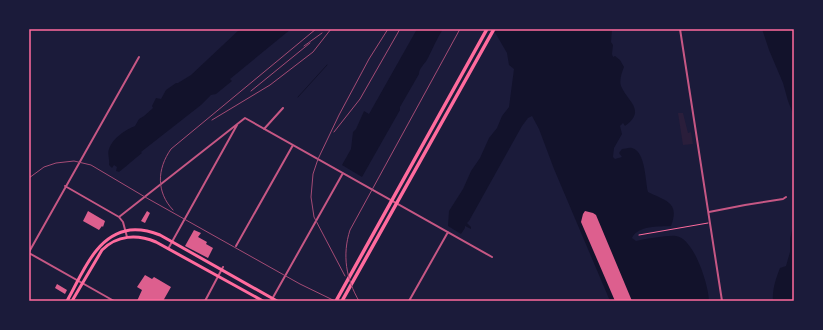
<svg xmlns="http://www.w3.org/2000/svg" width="823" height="330" viewBox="0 0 823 330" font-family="Merriweather,serif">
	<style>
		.green { fill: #2a1e3b }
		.water { fill: #12122b }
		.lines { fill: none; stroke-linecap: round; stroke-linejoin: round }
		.stream { stroke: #12122b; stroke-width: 1 }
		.building { fill: #dd5f8e }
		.path { stroke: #ff6b9d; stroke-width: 1 }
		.minor { stroke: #c65784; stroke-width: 2 }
		.primary { stroke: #ff6b9d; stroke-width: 3 }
		.motorway { stroke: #ff6b9d; stroke-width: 3.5 }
		.rail { stroke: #a44b75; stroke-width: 1 }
		.neatline { fill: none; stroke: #ff6b9d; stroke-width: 1.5 }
	</style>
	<rect width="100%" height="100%" fill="#1b1b3a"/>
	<!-- green -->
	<path class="green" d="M678,113h5l5,20 3,-1 2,12 -10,1z"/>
	<!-- water -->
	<path class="water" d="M240,29h51l-61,50 2,2 -16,13 -5,1 -10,10 -60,47 1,1c-8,6 -15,13 -23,19l-3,-1 1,-4 -3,-2 -2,3 -3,-3c1,-5 -2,-11 0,-16 3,-10 17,-20 26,-23l4,-7 5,-3 9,-8 -1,-2 4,-8 5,1 5,-9 10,-7h2l13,-8z
		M417,29h26c-6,9 -10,19 -15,29 -3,6 -9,10 -9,16l-19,33v3l-38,67 -20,-12 9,-16 2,-17 3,-3 8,-18 5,3z
		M493,29h119l-1,13 2,3 -1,9 1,3 2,-1 5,4 4,7c-2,5 -5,13 -3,19 6,15 26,24 4,40l-2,-3 -3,3 2,8 -8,14 -1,9 2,2 7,-2 -3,-4 3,-4c3,0 7,-2 10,-1 14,4 13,33 16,44 18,9 32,10 23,34 -12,1 -33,-1 -39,12l4,3c9,-2 32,-6 40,-5 18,2 33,50 33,65h-99l-56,-132 -15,-40 -7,-13 -4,2 -6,8 -53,95 -2,2 4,4v2l-6,-3v2l-4,6 -13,-8 1,-15 14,-22 8,-18 9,-13 9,-20 8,-10 5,-12 7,-9 5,-38 -5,-4 -2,-12z
		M762,29h32v87l-6,-15 -5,-18 -14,-33z
		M794,222v79h-21c-1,-11 3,-23 7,-33l6,-2 4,-14v-13z"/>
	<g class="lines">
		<!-- stream -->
		<path class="stream" d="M298,97l29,-32"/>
	</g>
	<!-- building -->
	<path class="building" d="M88,211l17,10 -2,6 -1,-1 -3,4 -16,-9z
		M147,211l3,2 -5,10 -4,-2z
		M585,211l8,2 3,2 36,86h-17l-34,-79 2,-8z
		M194,230l7,3 -3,4 9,5 -1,2 7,4 -5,10 -23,-12z
		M145,275l7,4 2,-2 17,10 -8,14h-26l5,-11 -5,-3z
		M57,284l10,6 -2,4 -10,-6z"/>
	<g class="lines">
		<!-- path -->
		<path class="path" d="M639,235l69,-12"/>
		<!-- minor -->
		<path class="minor" d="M680,29l42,272
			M264,129l19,-21
			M65,186l54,31 4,5 4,15
			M709,212l36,-7 38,-6 3,-2
			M119,217l126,-99 247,139
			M236,246l57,-101
			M168,249l69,-124
			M29,252l110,-195
			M29,253l85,48
			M205,301l18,-34
			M271,301l72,-128
			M409,301l39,-69"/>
		<!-- primary -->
		<path class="primary" d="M67,301c15,-26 28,-66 63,-71 10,-1 20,1 30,5l117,66
			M72,301l30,-51c15,-15 35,-16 54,-8l107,59"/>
		<!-- motorway -->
		<path class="motorway" d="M336,301l151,-272
			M342,301l152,-272"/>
		<!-- rail -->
		<path class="rail" d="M304,46l18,-13
			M251,91l59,-48
			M212,120l58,-35 43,-33 18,-23
			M334,132l26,-33 40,-70
			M29,178l15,-11 12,-4 18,-2 17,4 54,32 155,87 35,17
			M173,210c-17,-18 -16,-41 -2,-61l145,-120
			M345,276l-31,-59 -3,-20 2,-23 5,-15 21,-44 30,-56 19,-30
			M359,301c-13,-22 -17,-46 -9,-71l110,-201"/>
	</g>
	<!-- border -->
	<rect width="823" height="330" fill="none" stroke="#1b1b3a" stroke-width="60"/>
	<rect x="30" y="30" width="763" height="270" class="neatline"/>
</svg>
